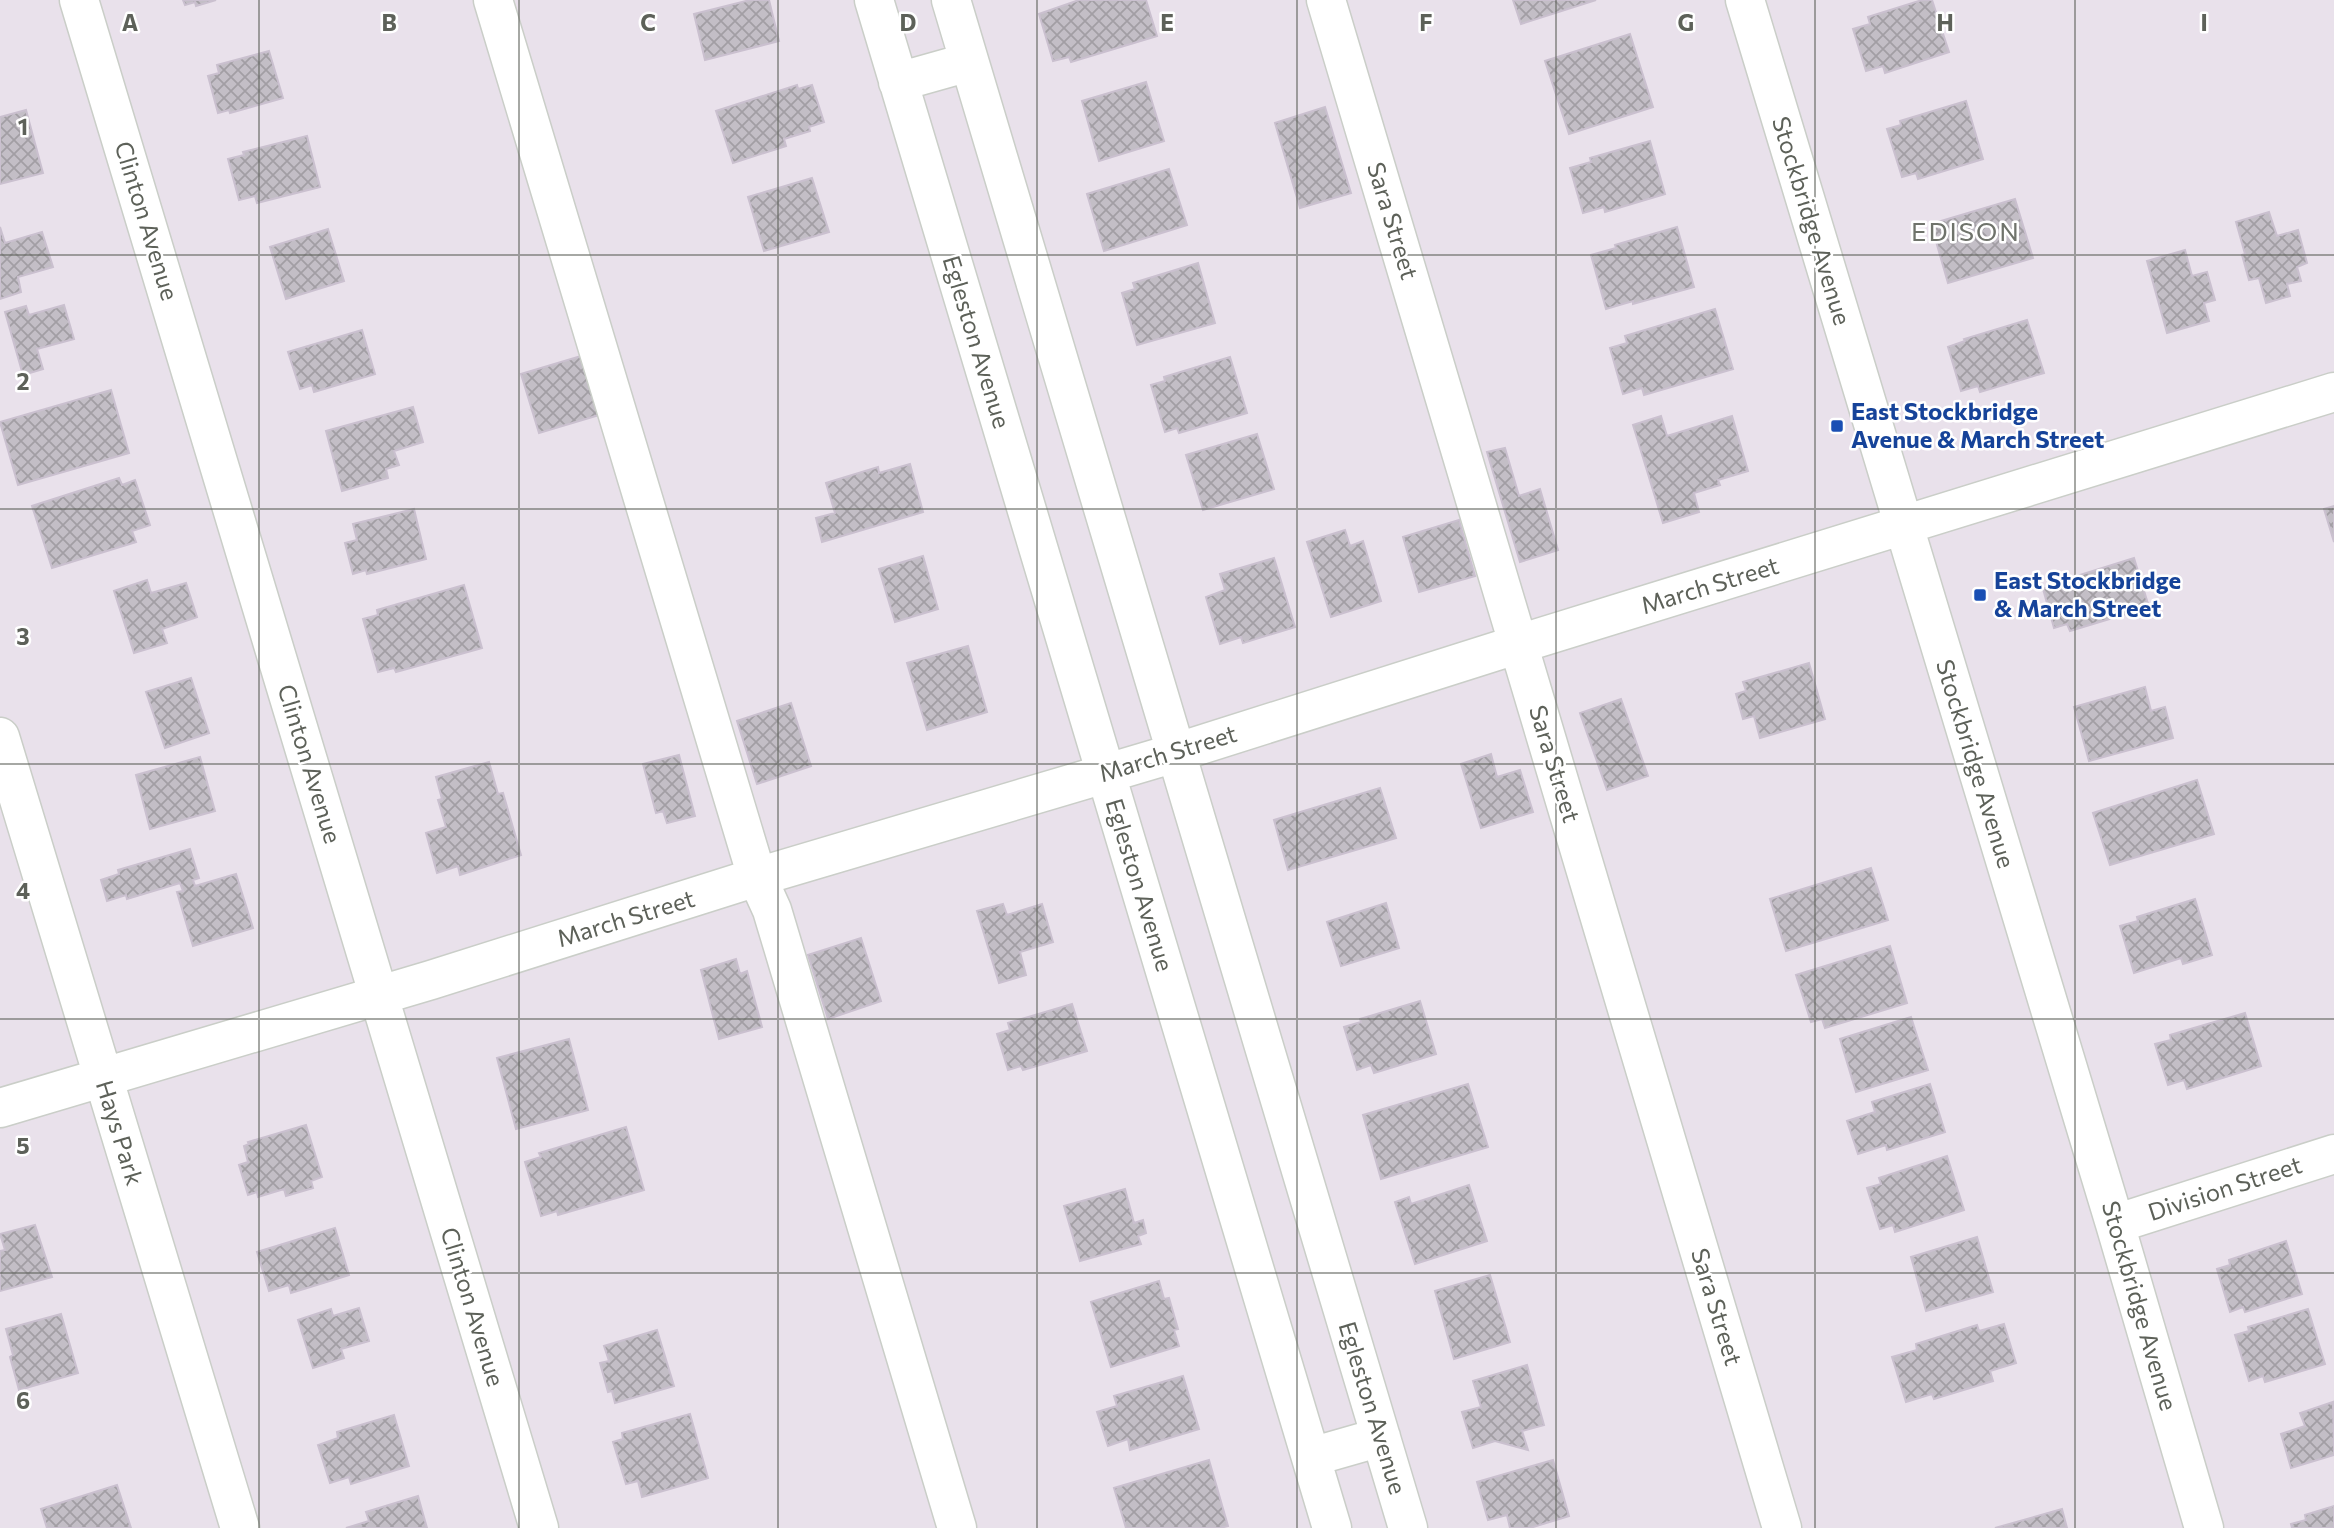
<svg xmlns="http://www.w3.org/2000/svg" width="2334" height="1528" viewBox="0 0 2334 1528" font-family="Commissioner,sans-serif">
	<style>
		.building { fill: url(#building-cross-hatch); stroke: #cac0cf; stroke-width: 2 }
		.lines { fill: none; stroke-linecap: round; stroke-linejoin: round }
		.minor-casing { stroke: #cacec8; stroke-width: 41 }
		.minor { stroke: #fff; stroke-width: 38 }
		.grid { fill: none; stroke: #5d6159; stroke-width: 2; stroke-opacity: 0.55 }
		.transit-dot { fill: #1a4fb4; stroke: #fff; stroke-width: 2.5 }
		.labels { text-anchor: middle; stroke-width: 5; stroke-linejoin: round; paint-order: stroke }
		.street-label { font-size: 24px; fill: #5d6159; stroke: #fff }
		.transit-label { font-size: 24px; font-weight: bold; fill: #164399; stroke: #fff; text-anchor: start }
		.neighbourhood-label { font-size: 26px; letter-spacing: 2px; fill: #6f736b; stroke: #fff }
		.grid-label { font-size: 23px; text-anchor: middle; font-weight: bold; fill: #5d6159; stroke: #fff; stroke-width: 5; stroke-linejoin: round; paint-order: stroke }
	</style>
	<defs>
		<pattern id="building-cross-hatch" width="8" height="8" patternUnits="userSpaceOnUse" patternTransform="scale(1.75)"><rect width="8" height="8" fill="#c3bec6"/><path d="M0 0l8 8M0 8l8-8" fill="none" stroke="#a29ea4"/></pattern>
	</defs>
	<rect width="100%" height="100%" fill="#e9e1eb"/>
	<!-- building -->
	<path class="building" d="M183,0h33l-20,6 -1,-4 -10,3z
		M750,0h19l10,41 -74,19 -11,-46z
		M1079,0h67l11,36 -86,26 -2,-5 -16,4 -14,-47z
		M1513,0h83l-75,24z
		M1922,0h10l17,52 -64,21 -2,-7 -17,5 -13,-42 17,-5 -2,-7z
		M1630,34l23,73 -84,27 -24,-73z
		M269,51l14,47 -53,15 -1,-3 -11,3 -10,-37 11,-3 -2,-8z
		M1146,82l18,59 -65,20 -17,-60z
		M797,85l1,4 14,-4 12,37 -15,5 1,4 -26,8 2,7 -53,17 -17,-52z
		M1966,101l17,58 -65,20 -2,-6 -14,4 -15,-48 14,-4 -1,-4z
		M1325,107l26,86 -51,15 -25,-85z
		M26,110l17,63 -43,11v-67z
		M307,136l13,51 -63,16 -2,-7 -16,4 -11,-41 16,-4 -1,-3z
		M1650,141l15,53 -60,18 -1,-5 -21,6 -13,-45 21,-6 -1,-4z
		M1169,169l18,56 -83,26 -17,-57z
		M812,178l17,54 -65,19 -16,-54z
		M2015,199l18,59 -85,25 -17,-59z
		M2269,212l8,24 21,-6 9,33 -10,4 4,14 -14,3 3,12 -24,7 -7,-25 -10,2 -7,-25 3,-1 -9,-32z
		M0,227l5,16 37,-11 11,35 -35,10 3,15 -21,7z
		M1677,227l17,60 -61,17v-3l-27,8 -15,-54 25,-7 -1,-3z
		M328,229l16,52 -58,18 -16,-52z
		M2185,250l7,26 15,-4 8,28 -11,3 5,18 -42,12 -20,-72z
		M1198,263l17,60 -78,22 -15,-52 13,-4 -2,-6z
		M64,305l10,34 -37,10 6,20 -20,6 -18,-63 21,-6 3,9z
		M1715,309l18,60 -89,26 -2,-7 -19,6 -13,-46 17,-5 -2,-7z
		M2027,320l17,53 -64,19 -2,-6 -17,5 -13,-44 17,-6 -1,-2z
		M362,330l13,44 -61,18 -2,-7 -12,4 -12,-37z
		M581,356l18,59 -60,18 -18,-59z
		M1230,357l17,56 -68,20 -2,-5 -12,4 -14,-47 14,-4 -1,-4z
		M111,390l18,63 -111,32 -18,-63z
		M413,407l10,35 -29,9 5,14 -13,4 2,9 -46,13 -16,-60z
		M1661,416l6,20 65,-20 16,55 -30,9 2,5 -26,8 5,19 -36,11 -30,-98z
		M1257,434l17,55 -71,21 -17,-55z
		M1505,448l14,48 21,-7 18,61 -38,12 -33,-110z
		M910,464l13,48 -101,30 -6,-24 19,-5 -9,-30 52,-16 1,6z
		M119,478l3,7 13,-5 15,45 -18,6 4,11 -84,26 -20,-62z
		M2334,506v36l-10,-33z
		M414,509l12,50 -59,15 -1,-4 -13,4 -8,-31 12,-3 -4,-16z
		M1459,520l16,56 -56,16 -16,-55z
		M1345,530l5,16 13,-5 18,60 -50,16 -24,-75z
		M923,556l15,53 -43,13 -16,-53z
		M1274,558l21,69 -52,16 -2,-6 -21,7 -14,-47 19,-7 -5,-16z
		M2134,558l15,49 -79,24 -3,-7 -13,4 -11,-39 12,-4 -1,-2z
		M147,580l4,13 35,-10 11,34 -35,12 5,14 -33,10 -20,-62z
		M464,585l18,63 -86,24 -2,-4 -16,4 -15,-53 15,-4 -1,-5z
		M968,646l19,66 -60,18 -20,-67z
		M1809,663l16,56 -65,19 -6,-22 -11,3 -7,-25 10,-3 -3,-9z
		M191,678l18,55 -44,15 -19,-56z
		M2145,687l6,24 14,-4 8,31 -84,23 -15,-54z
		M1621,699l27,77 -41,14 -27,-77z
		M791,703l20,63 -54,18 -20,-63z
		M1491,754l6,23 23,-7 13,42 -52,16 -20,-64z
		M679,755l16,61 -28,7 -4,-12 -7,2 -13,-49z
		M200,757l15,54 -65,18 -14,-54z
		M489,762l9,32 5,-1 18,62 -61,20 -2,-9 -21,7 -11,-40 20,-6 -8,-27 4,-1 -6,-22z
		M2197,780l17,54 -104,31 -17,-52z
		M1380,788l16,50 -108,32 -14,-50z
		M190,849l9,29 -6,2 2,6 41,-12 17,54 -60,18 -16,-54 6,-1 -3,-8 -53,16 -1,-4 -19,6 -6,-21 18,-6 -1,-4z
		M1871,868l17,52 -102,31 -16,-52z
		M2195,899l17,56 -29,9 -2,-6 -47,15 -14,-47 18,-5 -1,-4z
		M1386,903l13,45 -58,18 -14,-44z
		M1003,904l4,11 35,-11 11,38 -33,10 6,23 -27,8 -22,-72z
		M861,938l20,63 -53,18 -20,-64z
		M1890,946l17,57 -82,25 -3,-9 -11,3 -15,-47z
		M736,959l4,15 7,-3 15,56 -43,12 -18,-69z
		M1420,1001l16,53 -62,19 -3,-8 -14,5 -13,-43 17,-5 -1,-3z
		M1072,1004l15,47 -64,19 -2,-4 -13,4 -11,-36 13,-4 -2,-7z
		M2245,1013l16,53 -74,23 -3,-9 -16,5 -13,-41 16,-4 -1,-5z
		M1911,1017l17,53 -72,22 -16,-53z
		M569,1039l19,71 -72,19 -19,-71z
		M1468,1084l20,63 -107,32 -18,-64z
		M1930,1084l15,48 -58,18 -1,-5 -28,9 -11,-33 28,-9 -3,-10z
		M306,1125l16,52 -11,4 2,7 -27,8 -2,-7 -26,8 -1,-5 -9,3 -9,-30 9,-3 -4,-16 5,-2 -1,-2z
		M626,1127l18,63 -86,25 -1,-4 -16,5 -16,-54 16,-5 -2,-4z
		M1947,1156l17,54 -69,22 -2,-7 -13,4 -13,-41 14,-4 -2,-6z
		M1469,1185l18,56 -72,23 -20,-62 14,-5 2,7z
		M1125,1189l9,34 9,-3 3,13 -8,3 3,8 -61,17 -16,-55z
		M35,1225l17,52 -52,14v-40l5,-1 -5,-16z
		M335,1228l14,47 -58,18 -2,-8 -20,6 -12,-39z
		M1977,1237l16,55 -67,19 -15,-54z
		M2286,1241l16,53 -57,18 -2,-5 -13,5 -13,-43 13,-4 -1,-5z
		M1490,1275l20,67 -56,17 -19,-68z
		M1159,1281l5,18 5,-1 9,31 -4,1 5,16 -68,21 -20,-65z
		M359,1308l10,33 -28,8 3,9 -31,10 -15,-48 33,-11 2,7z
		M2308,1309l17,55 -60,18 -2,-6 -14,5 -14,-46 14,-4 -1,-4z
		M61,1314l17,59 -59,17 -9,-33 3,-2 -7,-26z
		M2004,1324l12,39 -26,8 3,10 -59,18 -2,-5 -26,8 -14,-45 25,-7 -1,-6 61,-19 2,6z
		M657,1330l17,56 -59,17 -3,-12 -4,1 -8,-29 9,-2 -5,-15z
		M1527,1365l17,60 -22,6 6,19 -33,-9 -22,7 -11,-36 19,-5 -8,-26z
		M1183,1376l16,53 -69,21 -2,-11 -20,7 -11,-34 20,-6 -3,-10z
		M2333,1402l1,53 -43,13 -10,-34 24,-8 -5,-13z
		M690,1414l18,64 -66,19 -4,-16 -12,3 -13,-42 10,-3 -1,-6z
		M394,1415l15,51 -58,18 -2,-7 -19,6 -12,-38 20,-7 -1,-6z
		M1209,1460l19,66 -8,2h-94l-12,-40z
		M1553,1460l16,56 -39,12h-20l-3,-13 -19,5 -11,-38z
		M117,1485l14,43h-84l-6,-19z
		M418,1496l9,32h-81l23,-7 -3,-9z
		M2334,1506v22h-42l-1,-4 15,-4 -1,-5z
		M2062,1509l5,19h-72z"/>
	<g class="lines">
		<defs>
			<path id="minor" d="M79,0l460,1528
				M493,0l264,877 15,33 185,618
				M874,0l458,1528
				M951,0l457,1528
				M1326,0l456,1528
				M1745,0l370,1224 89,304
				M898,82l71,-20
				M0,737l240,791
				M0,1108l431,-128 326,-103 418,-124 344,-109 815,-252
				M2115,1224l219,-70
				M1311,1457l70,-20"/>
		</defs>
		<!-- minor casing -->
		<use href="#minor" class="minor-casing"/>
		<!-- minor -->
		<use href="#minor" class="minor"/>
	</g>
	<!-- grid -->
	<path class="grid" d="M259,0v1528M519,0v1528M778,0v1528M1037,0v1528M1297,0v1528M1556,0v1528M1815,0v1528M2075,0v1528M0,255h2334M0,509h2334M0,764h2334M0,1019h2334M0,1273h2334"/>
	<!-- markers -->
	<g class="transit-dot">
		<rect x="1830" y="419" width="14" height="14" rx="3.5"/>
		<rect x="1973" y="588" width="14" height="14" rx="3.5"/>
	</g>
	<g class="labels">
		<!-- street labels -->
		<g class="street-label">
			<text transform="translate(146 221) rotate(73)" y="8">Clinton Avenue</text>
			<text transform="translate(1392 221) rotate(73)" y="8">Sara Street</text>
			<text transform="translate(1811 221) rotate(73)" y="8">Stockbridge Avenue</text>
			<text transform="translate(976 342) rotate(73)" y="8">Egleston Avenue</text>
			<text transform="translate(1710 586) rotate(-17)" y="8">March Street</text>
			<text transform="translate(1168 754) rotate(-17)" y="8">March Street</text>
			<text transform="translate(309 764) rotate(73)" y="8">Clinton Avenue</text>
			<text transform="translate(1554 764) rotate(73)" y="8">Sara Street</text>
			<text transform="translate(1975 764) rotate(73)" y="8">Stockbridge Avenue</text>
			<text transform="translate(1139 885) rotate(73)" y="8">Egleston Avenue</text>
			<text transform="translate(626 919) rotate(-17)" y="8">March Street</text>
			<text transform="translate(119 1133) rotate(73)" y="8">Hays Park</text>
			<text transform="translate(2225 1189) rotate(-18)" y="8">Division Street</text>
			<text transform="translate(2139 1306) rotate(74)" y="8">Stockbridge Avenue</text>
			<text transform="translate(472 1307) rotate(73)" y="8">Clinton Avenue</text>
			<text transform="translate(1716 1307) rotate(73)" y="8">Sara Street</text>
			<text transform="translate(1372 1408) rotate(73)" y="8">Egleston Avenue</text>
		</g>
		<!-- transit labels -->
		<g class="transit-label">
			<text x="1851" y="420">East Stockbridge<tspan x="1851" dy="28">Avenue &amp; March Street</tspan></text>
			<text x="1994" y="589">East Stockbridge<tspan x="1994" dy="28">&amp; March Street</tspan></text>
		</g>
		<!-- neighbourhood labels -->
		<g class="neighbourhood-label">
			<text x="1966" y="241">EDISON</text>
		</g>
	</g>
	<g class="grid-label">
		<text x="130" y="31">A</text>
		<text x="389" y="31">B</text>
		<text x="648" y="31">C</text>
		<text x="908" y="31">D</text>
		<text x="1167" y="31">E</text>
		<text x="1426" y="31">F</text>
		<text x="1686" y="31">G</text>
		<text x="1945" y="31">H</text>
		<text x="2204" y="31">I</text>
		<text x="23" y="135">1</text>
		<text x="23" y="390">2</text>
		<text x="23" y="645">3</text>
		<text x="23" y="899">4</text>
		<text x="23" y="1154">5</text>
		<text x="23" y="1409">6</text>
	</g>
</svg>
